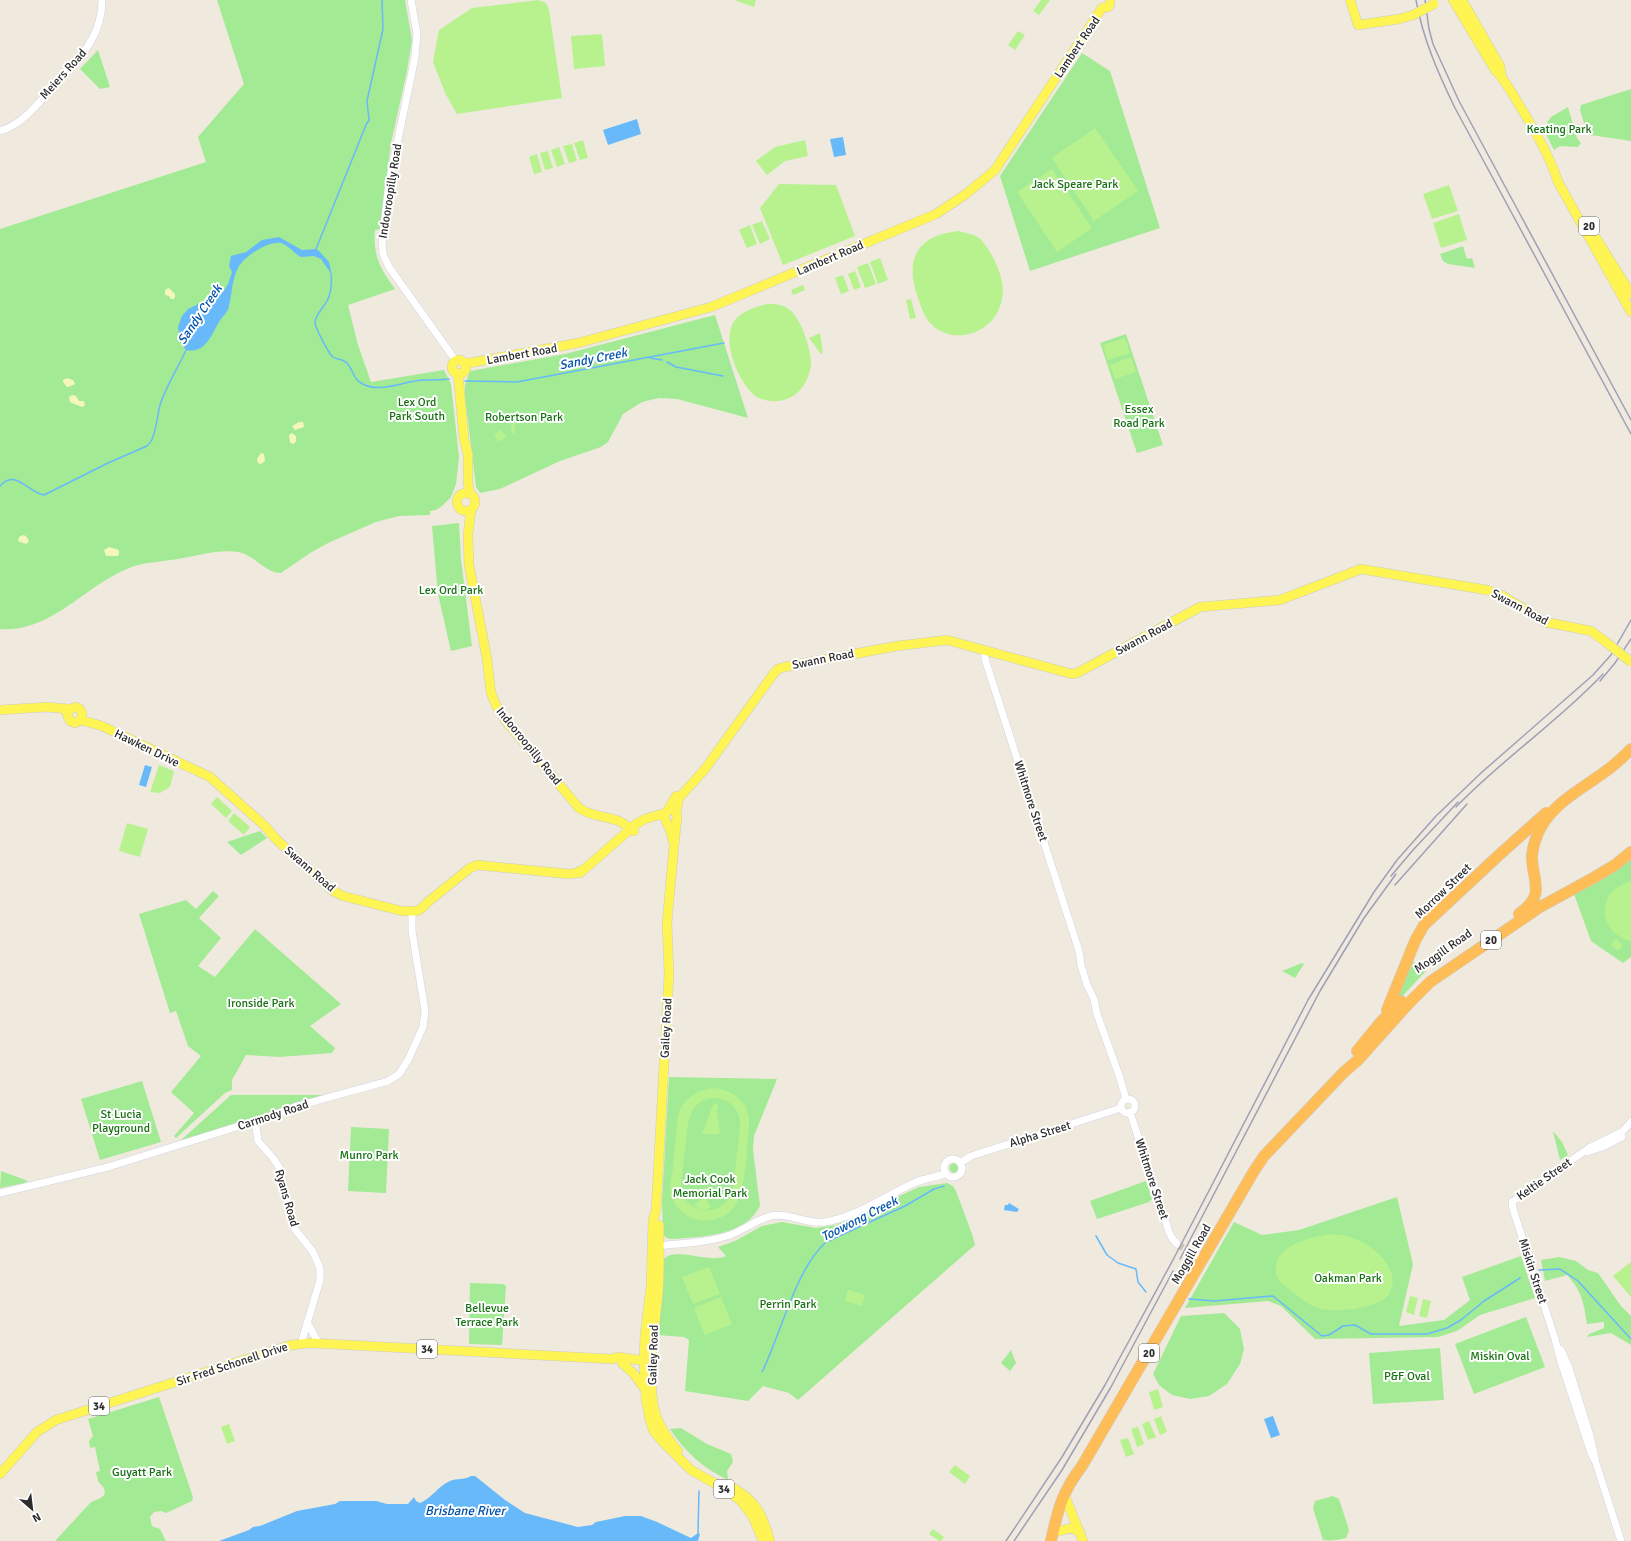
<svg xmlns="http://www.w3.org/2000/svg" width="1631" height="1541" viewBox="0 0 1631 1541" font-family="Signika,sans-serif">
	<style>
		.green { fill: #a3ea94 }
		.sand { fill: #f5f6bd }
		.pitch { fill: #b7f28f; fill-rule: evenodd }
		.water { fill: #67b9fa }
		.lines { fill: none; stroke-linecap: round; stroke-linejoin: round }
		.stream { stroke: #67b9fa; stroke-width: 1.5 }
		.minor-tunnel { stroke: #c8c4ba; stroke-width: 7; stroke-dasharray: 7 3.5; stroke-linecap: butt }
		.minor-casing { stroke: #d2d2e6; stroke-width: 8 }
		.major-casing { stroke: #ccc; stroke-width: 10 }
		.highway-casing { stroke: #ccc; stroke-width: 12 }
		.minor { stroke: #fff; stroke-width: 7 }
		.major { stroke: #fef453; stroke-width: 9 }
		.highway { stroke: #ffbd58; stroke-width: 11 }
		.rail { stroke: #9f9fb8; stroke-width: 1.5 }
		.major-bridge-casing { stroke: #ccc; stroke-width: 10; stroke-linecap: butt }
		.major-bridge { stroke: #fef453; stroke-width: 9 }
		.labels { text-anchor: middle; stroke-width: 4; stroke-linejoin: round; paint-order: stroke }
		.shield { fill: #fff; stroke: #6b6b6b; stroke-width: 1 }
		.shield-label { font-size: 11px; font-weight: bold; fill: #2c2c2c }
		.street-label { font-size: 12px; fill: #2c2c2c; stroke: #fff }
		.park-label { font-size: 12px; fill: #177113; stroke: #fff }
		.water-label { font-size: 13px; font-style: italic; fill: #0153ab; stroke: #fff }
	</style>
	<rect width="100%" height="100%" fill="#efeadd"/>
	<!-- green -->
	<path class="green" d="M217,0h188l7,40 -5,31 -16,72 -11,86 -5,1c-2,27 5,38 20,59l-47,16 10,40 13,37 73,-12 7,14 8,73 -3,27 -5,13 -9,9 -6,4 -6,1v4l-31,1 -23,6 -46,20 -20,11 -29,20c-14,1 -28,-19 -43,-21 -19,-3 -42,4 -60,7 -13,2 -27,3 -40,6 -49,14 -83,68 -138,64v-400l206,-67 -8,-25 46,-53z
		M98,50l12,37 -10,2 -20,-20z
		M1082,53l28,18 50,157 -130,43 -30,-95z
		M1631,89v52l-40,-6 -4,-2 -7,-23 1,-5z
		M1568,107l9,31 4,5 -3,4 -18,-1 -6,4 -11,-22 8,-11z
		M1463,246l4,13 5,-1 3,10 -27,-4 -5,-3 -3,-7z
		M715,315l33,103 -71,-19 -18,-1 -17,4 -19,12 -15,28 -7,5 -41,14 -60,28 -20,4 -4,-6 -11,-90v-12l5,-14 95,-17z
		M1126,334l37,111 -26,8 -37,-110z
		M459,523l2,36 11,87 -21,5 -13,-57 -6,-68z
		M260,831l7,7 -26,17 -14,-13z
		M1631,858v99l-8,6 -32,-22 -17,-47 33,-18z
		M213,891l6,5 -20,22 22,20 -23,28 17,11 40,-48 86,75 -31,22 25,22 -3,5 -53,4 -33,-2 -14,25v10l-7,3 -49,45 -2,-2 20,-23 -23,-21 30,-36 -13,-10 -12,-35 -6,2 -31,-99 47,-14 10,9z
		M1412,961l14,10 -31,33z
		M1302,963l2,1 -9,14 -13,-7z
		M669,1077l108,2 -23,57 -1,14 7,56c-13,26 -47,30 -73,32 -7,0 -16,3 -22,-1l-2,-4 -1,-32z
		M142,1081l19,61 -61,18 -19,-61z
		M231,1095h96l-147,46z
		M351,1127l38,2 -3,64 -38,-2z
		M1553,1131l9,11 6,13 -8,5z
		M949.5 1168a4.5 4.5 0 1 1 9 0a4.5 4.5 0 1 1-9 0Z
		M1,1171l27,10 -4,2 -24,5z
		M1146,1181l6,18 -3,3 -52,17 -7,-18z
		M947,1183l6,3 3,5 16,43 3,11 -177,155 -9,-7 -26,-7 -15,15 -63,-10 4,-51 -5,-3 -27,-2 7,-76c9,-11 40,1 53,-1 3,0 6,-1 9,-2l-8,-9 17,-6 27,-15 20,-4 34,6 20,-3 83,-38z
		M1397,1197l16,67 -14,62 45,-6 26,-20 -8,-23 59,-21 14,42 -55,17 -23,16 -19,6 -123,2 -34,-33 -13,-5 -83,7 49,-86 28,13 37,-5z
		M1559,1257l17,4 12,9 10,3 23,33 10,10v29l-20,-12 -24,4 2,-3 15,-6v-6l-17,2c-3,-20 -5,-33 -20,-49l-22,6 -4,-21z
		M470,1283l33,1 3,2 -4,59 -33,-1z
		M1224,1313l16,16 4,20 -4,15 -13,20 -18,12 -19,3 -18,-4 -13,-10 -6,-11 28,-58z
		M1526,1317l19,50 -71,27 -19,-50z
		M1440,1348l4,52 -71,4 -4,-51z
		M1011,1350l5,13 -6,8 -9,-8z
		M159,1397l34,100 -1,4 -26,12 -5,-2 -7,1 -4,5 2,9 8,3 6,12h-111l36,-39 10,-4 4,-4 -1,-6 -6,-7 -2,-9 4,-1 -5,-24 -5,1 -1,-7 4,-5 -5,-17z
		M681,1428l26,16 24,10 2,8 -6,9 1,9c-25,-12 -43,-28 -58,-51z
		M1333,1496l6,3 10,31 -3,8c-8,2 -15,3 -23,2l-10,-32 2,-7z"/>
	<!-- sand -->
	<path class="sand" d="M169,288l6,6v3l-1,2h-3l-2,-3 -4,-1v-5z
		M67,378l6,2 2,4 -4,2 -4,1 -4,-5v-2z
		M72,395l4,1 3,5h5l1,4 -3,2 -12,-5 -1,-5z
		M299,422h4l1,5 -9,3 -3,-4z
		M292,433l4,3v5l-2,3 -4,-1 -1,-8z
		M261,453l3,1 1,7 -4,3 -3,-1 -1,-4z
		M23,535l3,1 3,5 -3,3 -8,-3 1,-4z
		M109,547l10,3v5l-2,1h-11l-2,-6z"/>
	<!-- pitch -->
	<path class="pitch" d="M538,0l8,3 3,7 13,88 -105,16 -11,-19 -13,-33 6,-32 33,-22z
		M734,0h22l-2,7z
		M1041,0h9l-11,15 -6,-4z
		M1018,31l7,4 -10,15 -7,-5z
		M602,34l3,32 -31,3 -3,-33z
		M1095,128l43,63 -44,30 -42,-63z
		M583,140l5,18 -8,2 -6,-17z
		M805,140l3,16 -23,5 -18,14 -11,-14 19,-14z
		M572,144l5,17 -8,2 -6,-17z
		M559,147l6,17 -8,3 -6,-17z
		M548,151l5,17 -8,2 -5,-17z
		M537,154l5,18 -8,2 -5,-17z
		M1052,169l40,59 -35,24 -40,-60z
		M779,184l57,1 19,51 -72,29 -23,-57z
		M1449,185l9,26 -26,8 -9,-25z
		M1459,214l8,26 -26,8 -8,-25z
		M762,221l8,18 -10,5 -8,-19z
		M750,225l7,19 -10,4 -8,-18z
		M959,231c6,2 15,3 20,7 11,9 24,37 24,52 0,8 -2,15 -6,23 -12,22 -45,31 -65,12 -7,-6 -11,-18 -14,-27 -14,-39 -1,-63 41,-67z
		M880,258l8,22 -10,4 -8,-22z
		M868,263l8,21 -11,4 -8,-21z
		M855,271l6,16 -7,3 -6,-16z
		M843,275l6,16 -8,3 -6,-16z
		M803,285l2,5 -12,5 -2,-5z
		M911,299l5,19 -6,1 -4,-19z
		M767,304c8,0 16,0 23,6 11,8 22,42 21,55 -3,22 -18,38 -40,36 -7,-1 -12,-2 -17,-6 -16,-14 -32,-53 -21,-72 6,-11 22,-16 34,-19z
		M820,333l3,20 -2,1 -12,-16z
		M1125,338l5,15 -22,7 -5,-15z
		M1131,357l5,15 -21,7 -5,-14z
		M510,415h4l1,18h-3z
		M501,430l5,7 -8,5 -4,-8z
		M159,765l15,6 -4,16 -10,6 -10,-1z
		M217,797l15,14 -6,7 -15,-14z
		M234,813l16,14 -6,8 -16,-14z
		M127,823l21,6 -8,28 -21,-6z
		M1628,882h3v59c-22,-4 -35,-30 -19,-49 4,-5 10,-7 16,-10z
		M1616,939l7,6 -5,6 -7,-6z
		M714,1088c20,2 36,15 35,36 -2,20 -3,63 -12,78 -7,15 -26,22 -42,17 -11,-3 -21,-13 -24,-25 -2,-8 1,-18 2,-27 2,-17 3,-34 5,-52 6,-17 18,-25 36,-27zM718,1098c15,3 23,14 22,29l-7,61c-7,33 -54,28 -52,-7 2,-13 3,-25 5,-38 2,-22 3,-46 32,-45z
		M716,1103l2,3 -1,5 3,23h-18l11,-29z
		M703,1198h2l6,9 -7,3 -6,-2 -4,-3z
		M1332,1234c9,1 18,2 26,6 19,9 44,31 31,54 -8,14 -53,19 -68,15 -12,-3 -21,-12 -31,-19 -3,-3 -9,-6 -11,-10 -3,-3 -3,-7 -3,-11 -1,-24 37,-33 56,-35z
		M1631,1262v35l-18,-21z
		M709,1267l11,27 -27,10 -11,-27z
		M848,1290l17,5 -3,11 -17,-5z
		M1410,1296l8,2 -4,17 -8,-3z
		M721,1297l11,27 -27,11 -11,-27z
		M1423,1299l8,2 -4,17 -8,-2z
		M1158,1389l5,18 -9,3 -5,-18z
		M1161,1416l6,16 -7,3 -6,-16z
		M1149,1421l7,16 -8,3 -6,-16z
		M229,1424l6,17 -8,3 -6,-17z
		M1138,1427l6,17 -7,3 -6,-18z
		M1128,1438l6,16 -8,3 -6,-17z
		M955,1465l15,11 -5,8 -16,-12z
		M933,1529l11,8 -3,4h-2l-10,-7z"/>
	<!-- water -->
	<path class="water" d="M637,119l4,15 -33,11 -5,-15z
		M843,137l3,18 -12,2 -4,-18z
		M279,237l23,13 14,-1 3,2 10,11 3,13 -11,-16 -7,-3 -13,1c-7,-4 -12,-11 -20,-14 -12,-3 -38,14 -43,25 -6,11 -6,26 -9,38 -1,7 -7,10 -10,16 -8,14 -14,32 -33,28l-6,-8 -2,-15 4,-11 6,-7 35,-17 5,-8 4,-12 -3,-6 2,-10 15,-4 16,-12z
		M145,765l7,2 -6,20 -7,-2z
		M1009,1203l10,6 -2,3 -13,-2 1,-5h3z
		M1273,1416l7,19 -9,3 -7,-19z
		M471,1476h4l30,24 20,13 53,14 14,-2 4,-3 29,-6h16l16,6 34,16 7,-5 2,1 -2,7h-479l30,-11 4,-3 7,-1 37,-15 38,-7 5,-3h36l11,3h21l6,-7 2,4 4,2c11,-4 18,-17 30,-22 7,-3 15,-1 21,-5z"/>
	<g class="lines">
		<!-- stream -->
		<path class="stream" d="M316,249l50,-124 3,-5 -2,-19 16,-72 -1,-29
			M331,274c1,8 0,20 -4,27 -4,7 -11,13 -12,21 0,6 14,32 18,35 3,2 6,2 9,3 12,5 9,18 19,23 17,11 42,-1 60,-3 9,0 19,0 28,-1
			M650,358l12,2
			M667,362l9,5 47,9
			M465,381l52,1 207,-39
			M0,486c16,-18 28,7 44,9l64,-32 39,-17c9,-7 10,-30 13,-41 6,-19 18,-37 26,-55
			M1096,1236l11,19 11,8 18,6 2,13 8,10
			M1539,1270l21,-1 18,12 53,58
			M1189,1299l25,2 59,-5 49,40 7,-1 14,-9 12,-1 16,9h56l20,-6 14,-8 23,-19 36,-23
			M762,1372c19,-38 33,-102 64,-130l79,-36 29,-17 10,-3
			M698,1533l1,-42"/>
		<!-- minor-tunnel -->
		<path class="minor-tunnel" d="M1177,1244l13,8"/>
		<defs>
			<path id="minor" d="M411,0l6,34 -2,23 -26,126 -7,60 1,11 6,13 67,94
				M0,131c25,-7 43,-34 60,-52 11,-12 23,-23 31,-38 7,-12 11,-27 11,-41
				M985,650v9l94,292 2,14 6,20 7,14 3,15 23,64 6,21
				M1121 1106a7 7 0 1 1 14 0a7 7 0 1 1-14 0Z
				M1130,1112l39,120 3,6 5,6
				M255,1121l3,20 15,17 6,9 15,61 19,24 7,16v12l-19,64
				M1587,1152l18,-6 17,-9
				M944 1168a9 9 0 1 1 18 0a9 9 0 1 1-18 0Z
				M960,1163l11,-7 150,-48
				M0,1193l108,-26 160,-50 29,-11 91,-25 11,-7 9,-14 15,-33 2,-16 -13,-80v-20
				M654,1246c25,-2 52,-3 76,-11 14,-5 27,-16 41,-19 18,-4 36,9 54,6 32,-5 60,-26 89,-39 10,-5 22,-5 32,-10
				M1190,1252l13,7
				M307,1322l12,22
				M1561,1350l8,18 21,68 6,27 25,78
				M1596,1463l-5,-10 -30,-91 -6,-23 -42,-130 -1,-7 77,-54 33,-16 9,-10"/>
			<path id="major" d="M1350,0l8,25 41,-6 14,-4
				M1453,0l42,70c10,10 16,21 23,33 15,25 31,51 40,79l73,130
				M1462,0l38,66 2,11
				M1102,8l6,-1 2,-3v-4
				M1596,238l35,56
				M452 367a7 7 0 1 1 14 0a7 7 0 1 1-14 0Z
				M464,364l114,-21 133,-36 225,-93 30,-20 29,-24 107,-162
				M458,373l6,66 4,15v29l2,11
				M457 502a9 9 0 1 1 18 0a9 9 0 1 1-18 0Z
				M471,510l-3,25 1,30 18,94 4,34 5,12 9,15 74,88c13,9 29,8 42,14 5,3 8,7 13,9
				M0,710l46,-3 24,2 6,-2 4,2 2,4 -1,7 -6,3 -5,-2 -3,-7 3,-5
				M81,720l21,6 108,51 55,49 10,12 19,18 39,35 10,5 59,15h15l5,-3 7,-7 41,-33 7,-3 92,9 7,-1 8,-4
				M673,841l-3,-12 -6,-12 12,-21
				M580,873l56,-49 9,-5 20,-6
				M659,1225c0,23 1,45 -1,68 -3,34 -12,86 -3,119 4,15 13,27 23,39
				M622,1363l12,11 10,14
				M0,1474l37,-42 19,-12 235,-75 20,-2 301,16 6,-2 34,5
				M728,1485c27,14 34,27 42,56
				M1064,1494l19,47
				M1060,1531l11,-3 9,4
				M763,1541l-10,-24 -12,-16 -13,-10 -37,-21 -30,-30 -8,-10 -3,-10 -4,-20 -2,-40 1,-25 6,-49 2,-65 3,-11 13,-236 -2,-51 7,-77 3,-29 -1,-4 3,-15 26,-29 69,-96 4,-4 6,-2 113,-21 50,-6 125,34 5,-1 123,-66 80,-7 81,-31 126,21 16,6 42,26 46,9 15,11"/>
			<path id="highway" d="M1519,914c28,-20 13,-32 13,-58 1,-11 4,-20 9,-29 15,-26 41,-38 65,-56 9,-6 17,-14 25,-22
				M1387,1010l28,-69 9,-16 75,-70 47,-42
				M1357,1051l23,-28 21,-22
				M1051,1541c7,-32 11,-49 31,-75l172,-295 10,-15 80,-84 14,-12 51,-57 21,-21 110,-75 55,-30 20,-12 16,-13"/>
		</defs>
		<!-- minor casing -->
		<use href="#minor" class="minor-casing"/>
		<!-- major casing -->
		<use href="#major" class="major-casing"/>
		<!-- highway casing -->
		<use href="#highway" class="highway-casing"/>
		<!-- minor -->
		<use href="#minor" class="minor"/>
		<!-- major -->
		<use href="#major" class="major"/>
		<!-- highway -->
		<use href="#highway" class="highway"/>
		<!-- rail -->
		<path class="rail" d="M1416,0c7,39 22,73 39,108l176,326
			M1425,0l4,29 4,15 26,57 172,319
			M1600,681l15,-18 16,-24
			M1456,807c46,-48 102,-85 147,-133
			M1391,876l22,-26 45,-48
			M1395,885l72,-81
			M1180,1259l140,-268 44,-73 32,-44
			M1006,1541l56,-84 43,-72 69,-127 134,-258 66,-108 23,-32 39,-44 45,-43 112,-98 18,-20 20,-35
			M1014,1541l48,-71 49,-83 62,-116"/>
		<defs>
			<path id="major-bridge" d="M1413,15l21,-11
				M1606,642l25,20"/>
		</defs>
		<!-- major-bridge casing -->
		<use href="#major-bridge" class="major-bridge-casing"/>
		<!-- major-bridge -->
		<use href="#major-bridge" class="major-bridge"/>
	</g>
	<g class="labels">
		<!-- shield labels -->
		<g class="shield">
			<rect x="1579" y="217" width="20" height="18" rx="3"/>
			<rect x="1481" y="931" width="20" height="18" rx="3"/>
			<rect x="417" y="1340" width="20" height="18" rx="3"/>
			<rect x="1139" y="1344" width="20" height="18" rx="3"/>
			<rect x="89" y="1397" width="20" height="18" rx="3"/>
			<rect x="714" y="1480" width="20" height="18" rx="3"/>
		</g>
		<g class="shield-label">
			<text x="1589" y="230">20</text>
			<text x="1491" y="944">20</text>
			<text x="427" y="1353">34</text>
			<text x="1149" y="1357">20</text>
			<text x="99" y="1410">34</text>
			<text x="724" y="1493">34</text>
		</g>
		<!-- street labels -->
		<g class="street-label">
			<text transform="translate(1077 47) rotate(-56)" y="4">Lambert Road</text>
			<text transform="translate(63 74) rotate(-48)" y="4">Meiers Road</text>
			<text transform="translate(390 191) rotate(-81)" y="4">Indooroopilly Road</text>
			<text transform="translate(830 258) rotate(-23)" y="4">Lambert Road</text>
			<text transform="translate(522 354) rotate(-10)" y="4">Lambert Road</text>
			<text transform="translate(1520 607) rotate(28)" y="4">Swann Road</text>
			<text transform="translate(1144 637) rotate(-28)" y="4">Swann Road</text>
			<text transform="translate(823 659) rotate(-11)" y="4">Swann Road</text>
			<text transform="translate(529 746) rotate(51)" y="4">Indooroopilly Road</text>
			<text transform="translate(147 748) rotate(26)" y="4">Hawken Drive</text>
			<text transform="translate(1031 801) rotate(72)" y="4">Whitmore Street</text>
			<text transform="translate(310 869) rotate(41)" y="4">Swann Road</text>
			<text transform="translate(1443 891) rotate(-44)" y="4">Morrow Street</text>
			<text transform="translate(1443 951) rotate(-35)" y="4">Moggill Road</text>
			<text transform="translate(666 1028) rotate(-87)" y="4">Gailey Road</text>
			<text transform="translate(273 1115) rotate(-18)" y="4">Carmody Road</text>
			<text transform="translate(1040 1134) rotate(-17)" y="4">Alpha Street</text>
			<text transform="translate(1152 1179) rotate(72)" y="4">Whitmore Street</text>
			<text transform="translate(1544 1179) rotate(-35)" y="4">Keltie Street</text>
			<text transform="translate(287 1198) rotate(74)" y="4">Ryans Road</text>
			<text transform="translate(1191 1254) rotate(-60)" y="4">Moggill Road</text>
			<text transform="translate(1533 1271) rotate(72)" y="4">Miskin Street</text>
			<text transform="translate(653 1355) rotate(-88)" y="4">Gailey Road</text>
			<text transform="translate(232 1364) rotate(-18)" y="4">Sir Fred Schonell Drive</text>
		</g>
		<!-- park labels -->
		<g class="park-label">
			<text x="1559" y="133">Keating Park</text>
			<text x="1075" y="188">Jack Speare Park</text>
			<text x="417" y="406">Lex Ord<tspan x="417" dy="14">Park South</tspan></text>
			<text x="1139" y="413">Essex<tspan x="1139" dy="14">Road Park</tspan></text>
			<text x="524" y="421">Robertson Park</text>
			<text x="451" y="594">Lex Ord Park</text>
			<text x="261" y="1007">Ironside Park</text>
			<text x="121" y="1118">St Lucia<tspan x="121" dy="14">Playground</tspan></text>
			<text x="369" y="1159">Munro Park</text>
			<text x="710" y="1183">Jack Cook<tspan x="710" dy="14">Memorial Park</tspan></text>
			<text x="1348" y="1282">Oakman Park</text>
			<text x="788" y="1308">Perrin Park</text>
			<text x="487" y="1312">Bellevue<tspan x="487" dy="14">Terrace Park</tspan></text>
			<text x="1500" y="1360">Miskin Oval</text>
			<text x="1407" y="1380">P&amp;F Oval</text>
			<text x="142" y="1476">Guyatt Park</text>
		</g>
		<!-- water labels -->
		<g class="water-label">
			<text transform="translate(199 314) rotate(-56)" y="5">Sandy Creek</text>
			<text transform="translate(593 358) rotate(-11)" y="5">Sandy Creek</text>
			<text transform="translate(859 1218) rotate(-27)" y="5">Toowong Creek</text>
			<text x="465" y="1515">Brisbane River</text>
		</g>
	</g>
	<!-- north arrow -->
	<g transform="translate(32 1509) rotate(152)" stroke="#ffffff" stroke-width="3" paint-order="stroke">
	<path d="M0-3L7 15L0 10L-7 15Z" fill="#2c2c2c"/>
	<text y="-6" font-size="11" font-weight="bold" text-anchor="middle" fill="#2c2c2c">N</text>
	</g>
</svg>
